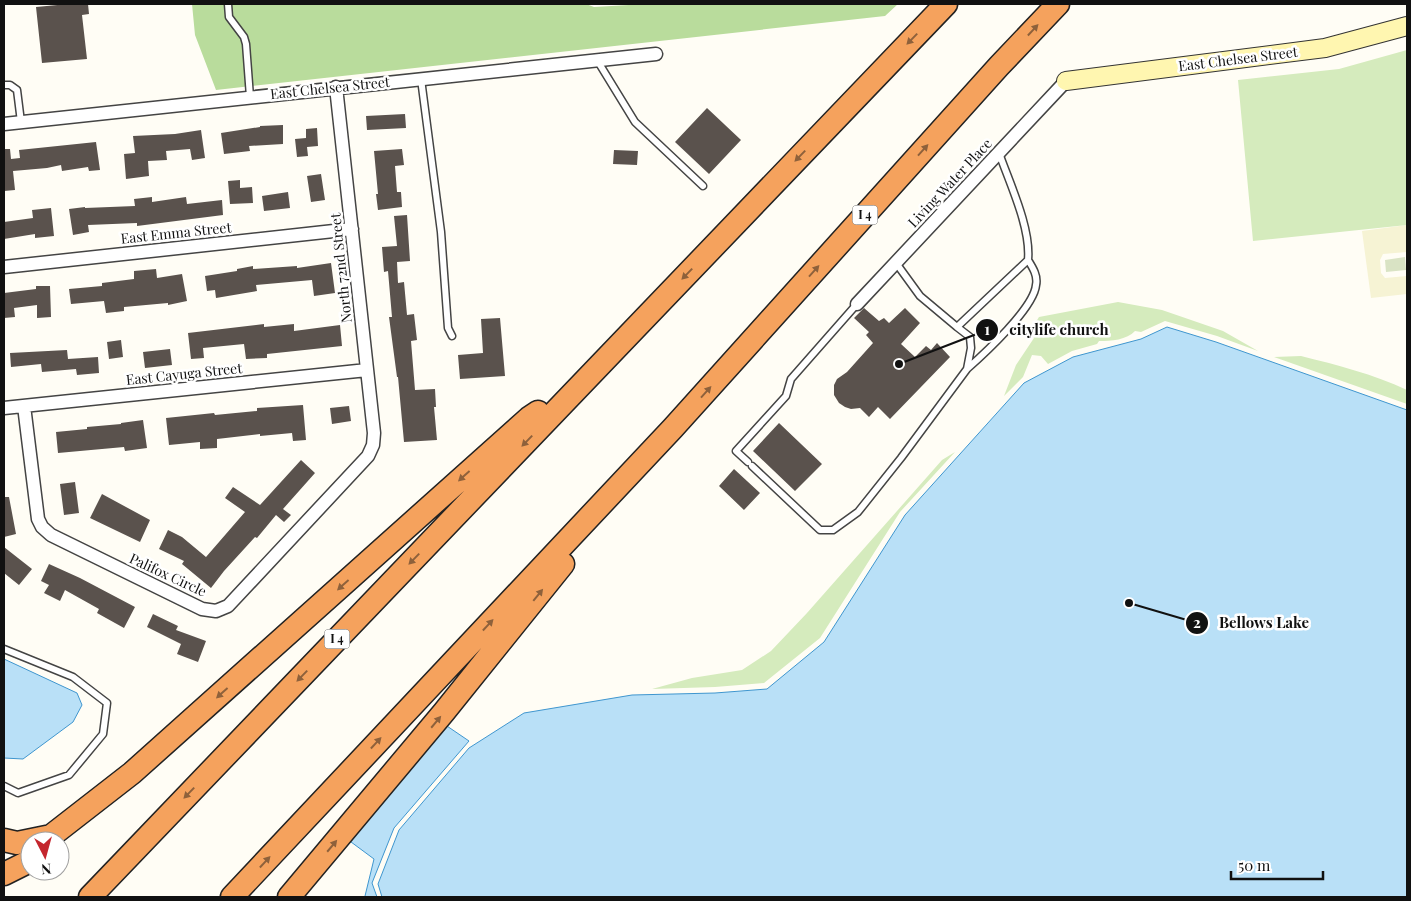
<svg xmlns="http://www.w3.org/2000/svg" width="1411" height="901" viewBox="0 0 1411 901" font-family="'Playfair Display',serif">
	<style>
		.farmland { fill: #f6f3d4 }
		.green { fill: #d5ebbd }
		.forest { fill: #b9dc9c }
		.cemetery { fill: #d9e3c4 }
		.water { fill: #b9e0f7; stroke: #3f96cf }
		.building { fill: #5a524d }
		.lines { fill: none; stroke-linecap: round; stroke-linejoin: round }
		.lane-casing { stroke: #444; stroke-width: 9 }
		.street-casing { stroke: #444; stroke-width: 15 }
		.secondary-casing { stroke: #333; stroke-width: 20 }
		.highway-casing { stroke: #222; stroke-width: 25 }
		.lane { stroke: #fff; stroke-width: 6 }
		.street { stroke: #fff; stroke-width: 12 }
		.secondary { stroke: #fff6b0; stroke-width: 18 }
		.highway { stroke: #f5a25d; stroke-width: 22 }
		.oneway { fill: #8e613b }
		.labels { text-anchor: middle; stroke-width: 5; stroke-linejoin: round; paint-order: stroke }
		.shield { fill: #fff; stroke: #585858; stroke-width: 1 }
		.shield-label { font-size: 12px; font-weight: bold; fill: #111 }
		.street-label { font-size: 14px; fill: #111; stroke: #fff }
		.leader { fill: none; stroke: #111; stroke-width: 2 }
		.callout-dot { fill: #111; stroke: #fff; stroke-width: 2 }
		.mark-label { font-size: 15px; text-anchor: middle; font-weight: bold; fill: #fff }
		.callout-label { font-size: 15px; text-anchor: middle; font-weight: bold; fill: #111; stroke: #fff; stroke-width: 5; stroke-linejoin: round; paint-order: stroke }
	</style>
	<rect width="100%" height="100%" fill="#fffdf5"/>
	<!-- farmland -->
	<path class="farmland" d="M1407,225v27l-24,2 -3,6 1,13 4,5 22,-2v18l-36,4 -9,-67z"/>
	<!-- green -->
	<path class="green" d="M1407,50v175l-154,16 -15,-161 101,-11z
		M1118,302l44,8 61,21 35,20 -41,-15 -52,-15 -24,11 -6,-1c-8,9 -24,10 -36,10l-2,3 -25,7 -24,13 -7,-8 -9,-1 -9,22 -19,19 12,-31 18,-27 -3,-5 3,-8 5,-8z
		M1301,356c36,9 72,18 106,34v14l-133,-47z
		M955,452l-55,60 -80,126 -56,45 -49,4 -63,2 40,-11 50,-8 29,-19 36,-38 135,-153z"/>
	<!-- forest -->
	<path class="forest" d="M192,4h394l8,3 52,-3h252l-13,12 -669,74 -21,-55z"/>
	<!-- cemetery -->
	<path class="cemetery" d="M1405,257l1,13 -20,2 -1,-12z"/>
	<!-- water -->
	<path class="water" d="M1167,327l49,15 191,68v487h-1025l-4,-13 21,-54 70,-82 55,-35 108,-18 83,-2 52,-4 57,-47 81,-127 119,-132 49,-26 68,-18z
		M4,659l73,34 5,12 -9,17 -50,37 -19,-1z
		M444,724l25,17 -75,87 -22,55 5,14h-11l-1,-1 9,-37 -27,-20z"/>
	<!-- building -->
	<path class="building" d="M68,4h20l1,10 -7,1 5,44 -45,4 -6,-56z
		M707,108l34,32 -32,34 -34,-32z
		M405,114l1,14 -39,2 -1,-14z
		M283,125v19l-34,2 1,5 -26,3 -3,-21 39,-6v-1z
		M317,128l1,18 -11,1 1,9 -11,1 -2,-18 11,-1v-9z
		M201,130l4,28 -13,2 -2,-11 -24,2 1,9 -19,1 1,15 -23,3 -2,-25 11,-1 -2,-17 42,-2z
		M96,142l4,28 -11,1 -1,-4 -26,4 -1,-6 -14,3 -34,3 2,19 -11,1v-42h6l1,10 9,-1 -1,-8z
		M402,149l2,16 -9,1 2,26h4l1,15 -24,3 -2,-16h2l-4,-43z
		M614,150l24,1 -1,14 -24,-1z
		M321,174l4,26 -14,2 -4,-26z
		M240,180v8l12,-1 1,16 -23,1 -2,-23z
		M288,192l2,16 -26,3 -2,-15z
		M152,197v5l34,-5 1,7 35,-4 1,15 -86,11v-3l-49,2 1,7 -16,3 -4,-26 16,-2v1l50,-2 -1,-7z
		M51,208l3,28 -19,2v-4l-31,5v-17l29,-4 -1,-8z
		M407,215l3,46 -13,1 1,21 6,-1 3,33 7,-1 3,26 -6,1 4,49 20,-1 1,18h-2l3,33 -33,2 -6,-65h-1l-8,-60h3l-4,-46 -4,1 -2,-25 15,-1 -3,-30z
		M331,263l4,30 -21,3 -2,-16 -56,5 1,6 -41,7 -1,-8 -8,1 -2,-15 32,-5v-2l16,-3v3l44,-3v2z
		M156,269l1,9 25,-4 5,27 -19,4v-2l-44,4v4l-18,2 -2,-12 -33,3 -2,-15 33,-3v-3l32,-4v-8z
		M36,286h14l1,31 -14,1v-13l-23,3 1,9 -11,1v-25l32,-4z
		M864,308l15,13 5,-3 5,5 16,-15 15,15 -19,21 14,13 11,-11 5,4 6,-7 13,14 -60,62 -12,-12 -9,10 -9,-9 -9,1 -6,-2 -6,-4 -5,-8v-10l3,-6 10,-7 26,-29 -7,-8 3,-3 -15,-14z
		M500,318l5,58 -45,3 -2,-24 25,-2 -2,-34z
		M264,324v3l30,-3v7l46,-6 2,21 -75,8v4l-21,1 -2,-15 -41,4 1,10 -13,1 -3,-26z
		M121,340l2,17 -14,2 -2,-17z
		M170,349l2,16 -27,3 -2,-16z
		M67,350l1,9 30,-2 1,16 -22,2 -1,-6 -34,3 -1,-8 -30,3 -1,-14z
		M303,405l3,35 -13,1 -1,-8 -32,3v-2l-43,5v9l-17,1v-7l-31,3 -3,-27 48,-5 1,2 42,-4v-3z
		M349,406l2,15 -19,3 -2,-16z
		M143,420l4,28 -22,3 -1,-4 -66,6 -2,-21 31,-3v-2l34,-3v-1z
		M779,423l43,41 -27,27 -42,-40z
		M301,460l14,13 -32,36 8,6 -7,7 -8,-7 -19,23 -2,-1 -31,34 -13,17 -29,-24 2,-3 -25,-12 9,-19 14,7 24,20 39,-45 -20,-14 8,-11 27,18z
		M734,469l26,24 -16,17 -25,-24z
		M75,482l4,31 -15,2 -4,-31z
		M102,494l48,26 -10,22 -50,-24z
		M4,497h5l7,37 -12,3z
		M4,547l28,22 -13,16 -15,-12z
		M49,564l31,14 55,29 -11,21 -27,-15 2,-4 -34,-19 -5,11 -16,-8 5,-8 -8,-4z
		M153,614l25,12 -2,4 30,11 -8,21 -21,-8 4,-10 -34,-17z"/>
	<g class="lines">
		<defs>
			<path id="lane" d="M228,4l1,13 15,20 2,7 4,53
				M597,60l38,62 68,64
				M421,79l20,153 7,96 4,8
				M4,85h6l7,5 4,32
				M896,263l24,33 37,31 71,-67c3,-32 -18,-76 -29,-107
				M967,369c17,-15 67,-61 69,-84 2,-9 -3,-17 -8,-25
				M748,462l-12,-11 50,-55 5,-17 66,-75
				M752,466l68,64h13l25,-18 43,-54 66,-89 4,-21 -1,-11 -13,-10
				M4,649l69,28 34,26 -4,31 -34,41 -51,18 -14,-7"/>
			<path id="street" d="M4,124l652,-70
				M4,267l348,-38
				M857,304l209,-223
				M24,406l14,113 4,8 9,8 151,74 14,2 12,-5 140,-150 5,-11 1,-12 -38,-346
				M4,408l363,-38"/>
			<path id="secondary" d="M1066,81l259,-33 82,-22"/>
			<path id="highway" d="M4,840l13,3 34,-7 81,-63 397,-355 9,-6
				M4,874l26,-13
				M90,897l856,-893
				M232,897l441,-469 326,-362 59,-62
				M289,897l155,-185 119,-148"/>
		</defs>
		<!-- lane casing -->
		<use href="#lane" class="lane-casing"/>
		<!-- street casing -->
		<use href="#street" class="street-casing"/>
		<!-- secondary casing -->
		<use href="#secondary" class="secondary-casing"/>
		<!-- highway casing -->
		<use href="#highway" class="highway-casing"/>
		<!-- lane -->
		<use href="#lane" class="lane"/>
		<!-- street -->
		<use href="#street" class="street"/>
		<!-- secondary -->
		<use href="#secondary" class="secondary"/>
		<!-- highway -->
		<use href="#highway" class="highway"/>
	</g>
	<!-- one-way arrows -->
	<defs><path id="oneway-solid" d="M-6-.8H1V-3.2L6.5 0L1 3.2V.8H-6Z" transform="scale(1.25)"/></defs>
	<g class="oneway">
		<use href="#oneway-solid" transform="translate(1033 30) rotate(-47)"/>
		<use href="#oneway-solid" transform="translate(912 39) rotate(134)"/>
		<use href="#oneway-solid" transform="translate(923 150) rotate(-48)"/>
		<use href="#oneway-solid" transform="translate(800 156) rotate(134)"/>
		<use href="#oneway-solid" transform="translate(814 271) rotate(-48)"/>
		<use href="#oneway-solid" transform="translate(687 274) rotate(134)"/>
		<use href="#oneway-solid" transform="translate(706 392) rotate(-48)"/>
		<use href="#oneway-solid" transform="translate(527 441) rotate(134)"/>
		<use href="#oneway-solid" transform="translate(464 476) rotate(138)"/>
		<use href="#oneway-solid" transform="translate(414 559) rotate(134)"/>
		<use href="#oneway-solid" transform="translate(343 585) rotate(138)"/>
		<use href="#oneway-solid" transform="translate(538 595) rotate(-51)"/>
		<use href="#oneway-solid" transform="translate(488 625) rotate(-47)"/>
		<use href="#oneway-solid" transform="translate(302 676) rotate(134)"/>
		<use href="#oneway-solid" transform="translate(222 693) rotate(138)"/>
		<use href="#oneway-solid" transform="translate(436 722) rotate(-50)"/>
		<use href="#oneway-solid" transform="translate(376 743) rotate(-47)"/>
		<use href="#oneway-solid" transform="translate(189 793) rotate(134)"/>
		<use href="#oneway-solid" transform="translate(332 846) rotate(-50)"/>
		<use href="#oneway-solid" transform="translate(265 862) rotate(-47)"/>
	</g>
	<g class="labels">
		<!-- shield labels -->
		<g class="shield">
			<rect x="852.5" y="205.5" width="25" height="19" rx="4"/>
			<rect x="324.5" y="629.5" width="25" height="19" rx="4"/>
		</g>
		<g class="shield-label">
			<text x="865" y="219">I 4</text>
			<text x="337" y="643">I 4</text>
		</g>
		<!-- street labels -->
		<g class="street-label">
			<text transform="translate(1238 59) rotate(-7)" y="5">East Chelsea Street</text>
			<text transform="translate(330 88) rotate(-6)" y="5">East Chelsea Street</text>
			<text transform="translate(950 183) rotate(-47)" y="5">Living Water Place</text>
			<text transform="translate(176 233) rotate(-6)" y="5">East Emma Street</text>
			<text transform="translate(341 268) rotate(-96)" y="5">North 72nd Street</text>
			<text transform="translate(184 374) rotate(-6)" y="5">East Cayuga Street</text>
			<text transform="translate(168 575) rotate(25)" y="5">Palifox Circle</text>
		</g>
	</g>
	<!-- callouts -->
	<path class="leader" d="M899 364L987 330M1129 603L1197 623"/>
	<g class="callout-dot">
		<circle cx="899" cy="364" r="5"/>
		<circle cx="1129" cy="603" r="5"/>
		<circle cx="987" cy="330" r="12"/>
		<circle cx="1197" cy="623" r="12"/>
	</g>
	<g class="mark-label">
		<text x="987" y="335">1</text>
		<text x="1197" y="628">2</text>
	</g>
	<g class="callout-label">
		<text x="1059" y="335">citylife church</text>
		<text x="1264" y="628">Bellows Lake</text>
	</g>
	<!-- border -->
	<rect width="1411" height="901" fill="none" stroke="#111111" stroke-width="10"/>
	<!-- north arrow -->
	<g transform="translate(45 856) rotate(174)"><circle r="24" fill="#ffffff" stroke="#a0a0a0"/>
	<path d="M0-4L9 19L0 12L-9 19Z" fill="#c4262e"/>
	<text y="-8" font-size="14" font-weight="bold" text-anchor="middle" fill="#111111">N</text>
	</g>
	<!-- scale -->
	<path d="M1231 871v8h92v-8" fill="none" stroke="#111111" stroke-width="2.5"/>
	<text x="1238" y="871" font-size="15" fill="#111111" stroke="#ffffff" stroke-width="4" paint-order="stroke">50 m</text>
</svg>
